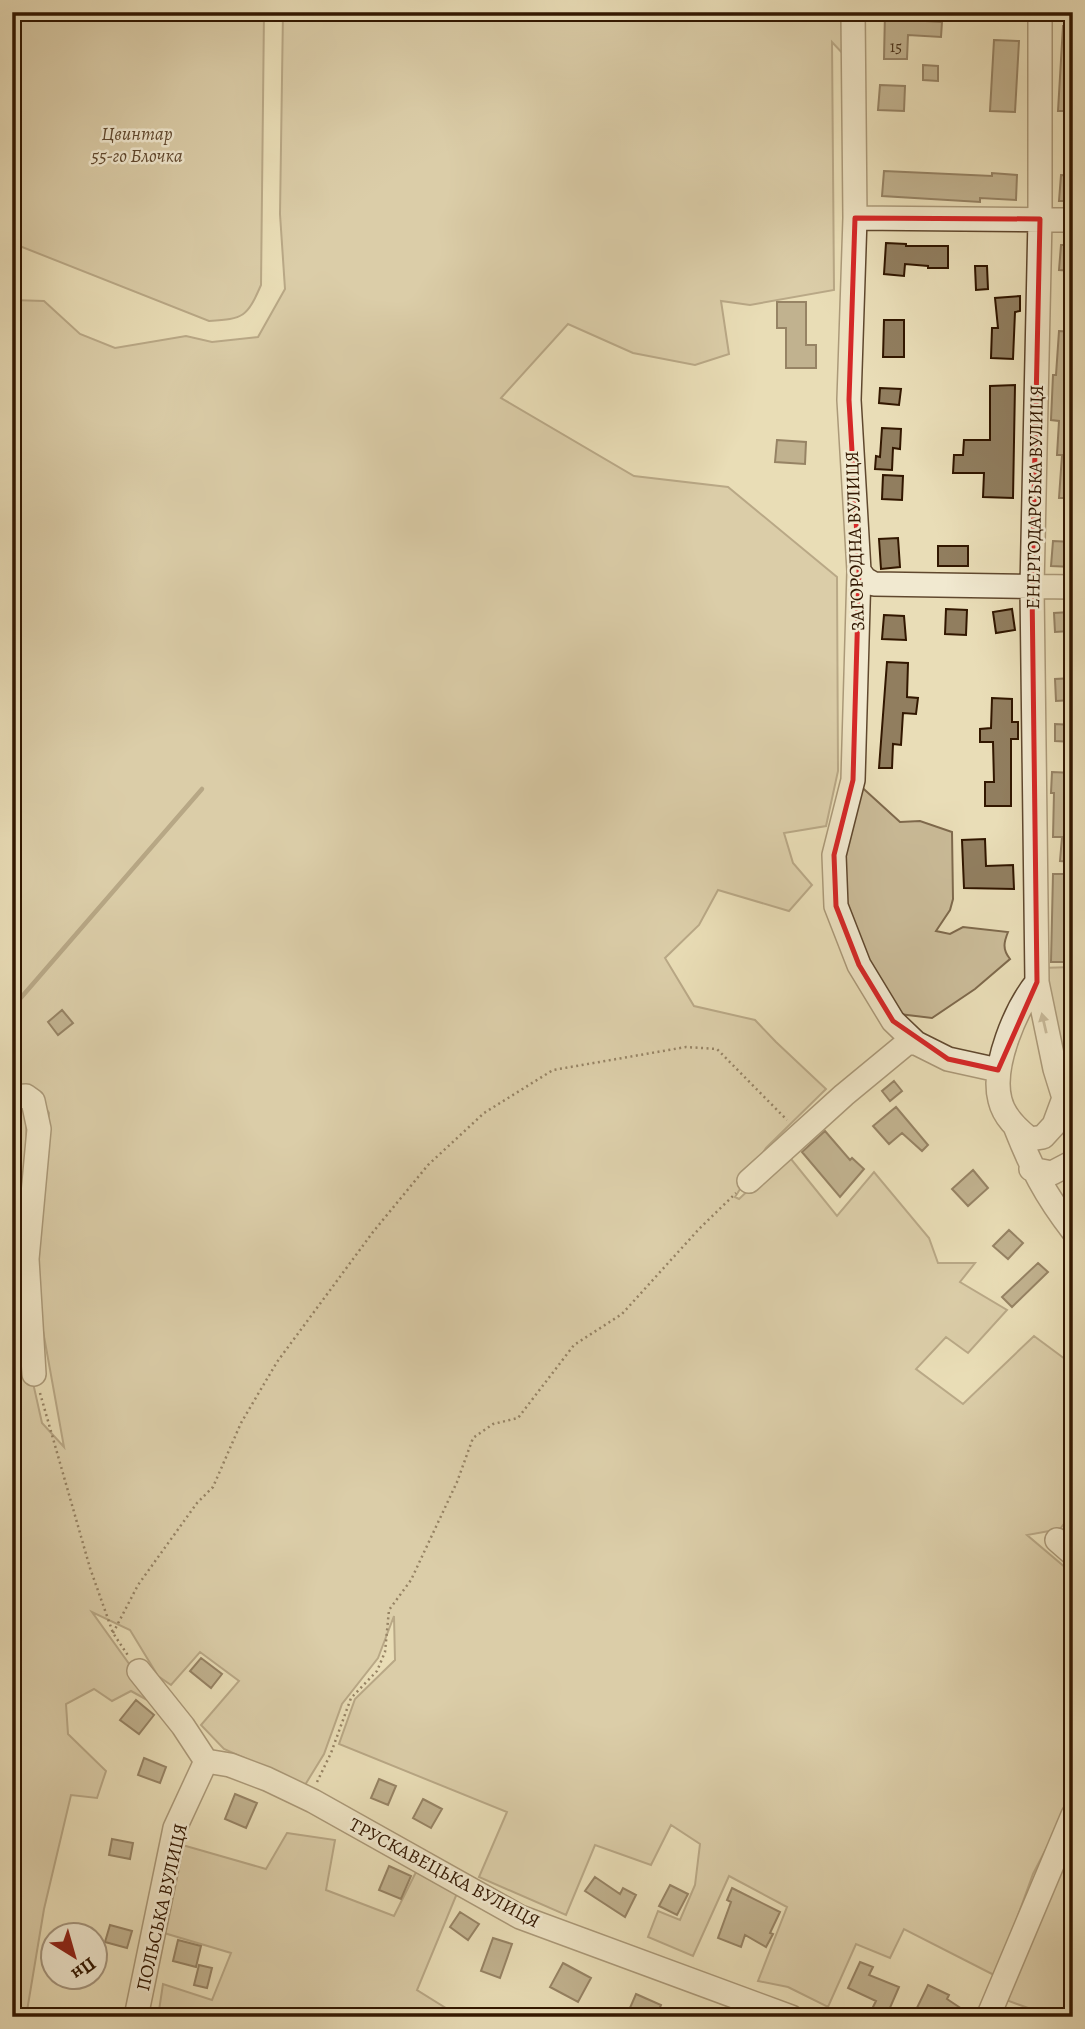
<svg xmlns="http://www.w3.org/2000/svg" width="1085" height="2029" viewBox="0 0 1085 2029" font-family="Alegreya,serif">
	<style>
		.green { fill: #cabb98; stroke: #7e694c; stroke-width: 2 }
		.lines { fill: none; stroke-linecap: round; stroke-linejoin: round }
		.stream { stroke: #7b6649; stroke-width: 4.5 }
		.building { fill: #917e5f; stroke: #321700; stroke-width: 2 }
		.minor-casing { stroke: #60482e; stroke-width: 26 }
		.path { stroke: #321700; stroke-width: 2.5; stroke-dasharray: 2 3.5; stroke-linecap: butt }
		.minor { stroke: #f1e9d0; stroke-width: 23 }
		.oneway { fill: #9b8a72 }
		.marked { fill: none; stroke: #d62828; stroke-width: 5; stroke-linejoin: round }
		.labels { text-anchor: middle; stroke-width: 5; stroke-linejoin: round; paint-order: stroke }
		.number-label { font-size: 16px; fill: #4a3118 }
		.park-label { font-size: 19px; font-style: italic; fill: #60482e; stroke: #f1e9d0 }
		.street-label { font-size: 19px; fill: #321700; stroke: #f1e9d0 }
	</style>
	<rect width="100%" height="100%" fill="#e9ddb7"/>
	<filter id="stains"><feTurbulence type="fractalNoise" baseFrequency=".00286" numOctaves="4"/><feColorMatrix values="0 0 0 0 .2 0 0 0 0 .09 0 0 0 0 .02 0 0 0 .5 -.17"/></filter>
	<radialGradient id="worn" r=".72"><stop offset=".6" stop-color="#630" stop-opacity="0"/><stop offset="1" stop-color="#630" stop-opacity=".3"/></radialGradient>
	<!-- green -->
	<path class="green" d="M12,12h252l-3,273c-14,32 -17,34 -52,36l-197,-78z
		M283,12h564l-1,45 -14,-15 2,248 -84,15 -29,-4 8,53 -34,11 -62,-12 -65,-29 -67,74 133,78 94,11 109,90 1,194 -12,55 -42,7 9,30 19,22 -23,26 -71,-21 -19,35 -34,33 29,48 61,14 21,22 50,47 -60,59 -31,49 4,2 48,-45 50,62 37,-44 55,66 9,25h37l-15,19 47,28 -39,43 -22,-16 -30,32 47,35 71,-68 39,29v147l-13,17 -33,6 46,39v223l-40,77 -37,102 -92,-47 -14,29 -34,-14 -28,63 -40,-20 -30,-6 29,-74 -58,-31 -36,80 -45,-19 10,-26 22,9 15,-35 5,-41 -29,-19 -20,40 -56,-20 -29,70 -87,-38 28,-65 -168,-68 16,-45 40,-39 -1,-44 -16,42 -36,46 -18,50 -19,31 -81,-36 -23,-24 38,-44 -39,-29 -29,33 -13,-9 -28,-46 -38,-18 68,95 -29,-16 -19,10 -18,-12 -28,15 2,30 38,37 -9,27 -26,-3 -27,114 -18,108h-14v-683l7,-3 -7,-43v-183l8,-1 6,12 5,258 11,49 22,24 -28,-155 3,-88 10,-91 -17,-27 -20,4v-790l32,1 36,33 35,14 71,-12 26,6 46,-5 27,-48 -5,-75z
		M855,781l45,41 20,-1 32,11 1,67 -3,11 -14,21 14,3 13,-7 45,5c-4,10 -6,17 2,27l-35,30 -43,29 -41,-5 -39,-76 -15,-82z
		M1073,967v122l-9,-8 -24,-113z
		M287,1833l48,7 -9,50 68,26 22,-44 42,19 -41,99 32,20 -5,7h-286l5,-33 49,16 19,-47 -67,-20 15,-89 87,25z
		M1063,1858l10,4v155h-20l-47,-17z"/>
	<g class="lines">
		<!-- stream -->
		<path class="stream" d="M12,1008l190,-219"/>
	</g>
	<!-- building -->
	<path class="building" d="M885,12h25v8l32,2 -1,15 -33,-2 -1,24h-23z
		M1063,26h10v85h-15z
		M994,40l25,1 -4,71 -25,-1z
		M923,65l15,1v15l-15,-1z
		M880,85l25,1 -1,25 -26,-1z
		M884,171l108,5v-3l25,2 -1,25 -36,-2v4l-98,-6z
		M1061,175l12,1v25h-14z
		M886,243l20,1v2h42v22h-20v-2l-23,-2 -1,12 -20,-2z
		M1061,245h12v26l-14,-1z
		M975,266h12l1,23 -12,1z
		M1020,296v15l-5,1 -2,47 -22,-1 1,-30h6l-3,-30z
		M777,302h29v43h10v23h-30v-40h-9z
		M884,320h20v37h-21z
		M1059,331l14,1v166h-14l3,-43h-5l2,-34 -8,-1 2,-45h3z
		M1015,385l-2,113 -30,-1 1,-24h-31l1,-18h9l1,-15h26v-54z
		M880,388l21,1 -2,16 -20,-2z
		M882,428l19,1 -1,20 -7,-1 -1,22 -17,-1 1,-13 4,1z
		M777,440l29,2 -1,22 -30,-2z
		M883,475l20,1 -1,24 -20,-1z
		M898,538l2,29 -19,2 -2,-30z
		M1053,541l20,1v25l-22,-1z
		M938,546h30v20h-30z
		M946,609l21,1 -1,25 -21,-1z
		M1012,609l3,21 -19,3 -3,-21z
		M1070,612v19l-15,1 -1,-19z
		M884,615l20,1 2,24 -24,-1z
		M887,662l21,1 -1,34 11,1 -2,16 -13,-1 -2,32 -8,-1 -1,24h-13z
		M1073,678v22l-17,1 -1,-22z
		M992,698l20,1v23h6v17h-7v67h-26v-24h9l-1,-40h-13v-13l11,-1z
		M1055,724l18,1v17l-18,-1z
		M1052,772l21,1v89l-13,-1 2,-24h-9l1,-44h-3z
		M985,839l1,27 27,-1 1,24 -50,-1 -2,-48z
		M1053,874h14l1,42h5l-2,22 -3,-1v25h-17z
		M62,1010l11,13 -15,12 -10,-13z
		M894,1081l8,10 -12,10 -8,-10z
		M896,1107l32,38 -6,6 -20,-18 -13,11 -16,-18z
		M825,1131l25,29 2,-2 12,11 -24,28 -38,-45z
		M973,1170l15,18 -20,18 -16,-17z
		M1009,1230l14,13 -15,16 -15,-13z
		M1038,1263l10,9 -36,35 -10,-10z
		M201,1658l21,16 -11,14 -21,-17z
		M136,1700l18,15 -15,19 -19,-14z
		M144,1758l22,9 -6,16 -22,-8z
		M379,1779l17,7 -8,19 -17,-7z
		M235,1794l22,9 -11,25 -21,-9z
		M423,1799l19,10 -11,19 -18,-10z
		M112,1839l21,4 -3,16 -21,-4z
		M389,1866l22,10 -10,23 -22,-9z
		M595,1877l25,17 3,-6 13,7 -11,22 -40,-26z
		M670,1885l18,9 -11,21 -18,-9z
		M732,1888l48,24 -10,21 3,1 -7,13 -21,-12 -4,12 -23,-9 13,-36 -4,-2z
		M460,1912l19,12 -11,16 -18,-13z
		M110,1925l22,6 -5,17 -22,-6z
		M493,1938l19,6 -12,34 -19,-7z
		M178,1940l23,6 -5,21 -23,-6z
		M860,1962l13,5 -4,8 30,12 -13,30 -15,-6 5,-10 -28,-13z
		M563,1963l28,15 -13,24 -28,-15z
		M199,1965l13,3 -5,20 -13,-3z
		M928,1985l21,10 -2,4 27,18h-53l-7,-3z
		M636,1994l25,11 -5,12h-30z"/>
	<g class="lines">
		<defs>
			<path id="minor" d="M853,12l2,206 -6,182 10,171 -6,209 -19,75 2,51 23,59 34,56 23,22
				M855,218l218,2
				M859,571l6,8 9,5 199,3
				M1037,982c-21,26 -46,84 -37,118 4,17 17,29 30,39l13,-2 11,-12 10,-27 -9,-29 -18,-87 -5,-394 8,-369v-207
				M12,1097l14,-1 7,5 6,28 -12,130 7,115
				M1015,1126c16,41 30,69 58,105
				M1031,1169l21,4 21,-11
				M749,1181l95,-86 63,-52h9l32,16 50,11
				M1057,1540l16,14
				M139,1671l44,55 23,35 24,4 37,14 46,22 207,116 271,100
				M136,2017l39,-189 31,-67
				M988,2017l85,-202"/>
		</defs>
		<!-- minor casing -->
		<use href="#minor" class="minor-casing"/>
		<!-- path -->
		<path class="path" d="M40,1393l50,175 23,65 16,24
			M113,1633l25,-48 59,-82 16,-16 28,-64 36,-61 96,-130 55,-67 56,-52 69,-43 133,-23 31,2 70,71
			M317,1782l14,-29 20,-55 26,-27 8,-19 4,-42 22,-30 46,-98 16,-44 20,-14 25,-6 56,-73 48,-31 77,-85 37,-36"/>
		<!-- minor -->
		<use href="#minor" class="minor"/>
	</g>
	<!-- one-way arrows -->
	<defs><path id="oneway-solid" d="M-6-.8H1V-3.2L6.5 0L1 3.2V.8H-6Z" transform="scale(1.75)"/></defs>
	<use class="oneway" href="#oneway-solid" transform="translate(1044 1023) rotate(-103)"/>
	<!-- marked area -->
	<path d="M0 0H1085V2029H0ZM855,218l185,1 -8,369 5,394 -39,88 -50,-11 -55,-38 -34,-56 -23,-59 -2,-51 19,-75 6,-209 -10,-171z" fill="#e9ddb7" fill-opacity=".55" fill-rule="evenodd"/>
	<path class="marked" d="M855,218l185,1 -8,369 5,394 -39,88 -50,-11 -55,-38 -34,-56 -23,-59 -2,-51 19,-75 6,-209 -10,-171z"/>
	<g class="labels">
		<!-- number labels -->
		<g class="number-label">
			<text x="896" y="52">15</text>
		</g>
		<!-- park labels -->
		<g class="park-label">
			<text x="137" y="140">Цвинтар<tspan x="137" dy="22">55-го Блочка</tspan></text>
		</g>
		<!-- street labels -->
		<g class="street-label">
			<text transform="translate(1034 497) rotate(-89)" y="7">ЕНЕРГОДАРСЬКА ВУЛИЦЯ</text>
			<text transform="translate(854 541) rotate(-92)" y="7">ЗАГОРОДНА ВУЛИЦЯ</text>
			<text transform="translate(445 1872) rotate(28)" y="7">ТРУСКАВЕЦЬКА ВУЛИЦЯ</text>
			<text transform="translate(161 1907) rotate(-77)" y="7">ПОЛЬСЬКА ВУЛИЦЯ</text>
		</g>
	</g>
	<!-- margin -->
	<rect width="1085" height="2029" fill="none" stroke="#e9ddb7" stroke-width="42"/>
	<rect x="14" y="14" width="1057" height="2001" fill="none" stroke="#321700" stroke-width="3.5"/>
	<rect x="21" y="21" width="1043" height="1987" fill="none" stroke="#321700" stroke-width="2"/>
	<!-- north arrow -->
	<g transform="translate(74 1956) rotate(143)"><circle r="33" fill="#f1e9d0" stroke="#a5957d" stroke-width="2"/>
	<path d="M0-5L12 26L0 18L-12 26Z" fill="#8f2418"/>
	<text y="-10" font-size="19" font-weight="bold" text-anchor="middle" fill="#321700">Пн</text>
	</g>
	<rect width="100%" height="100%" filter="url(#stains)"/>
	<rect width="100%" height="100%" fill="url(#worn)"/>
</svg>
